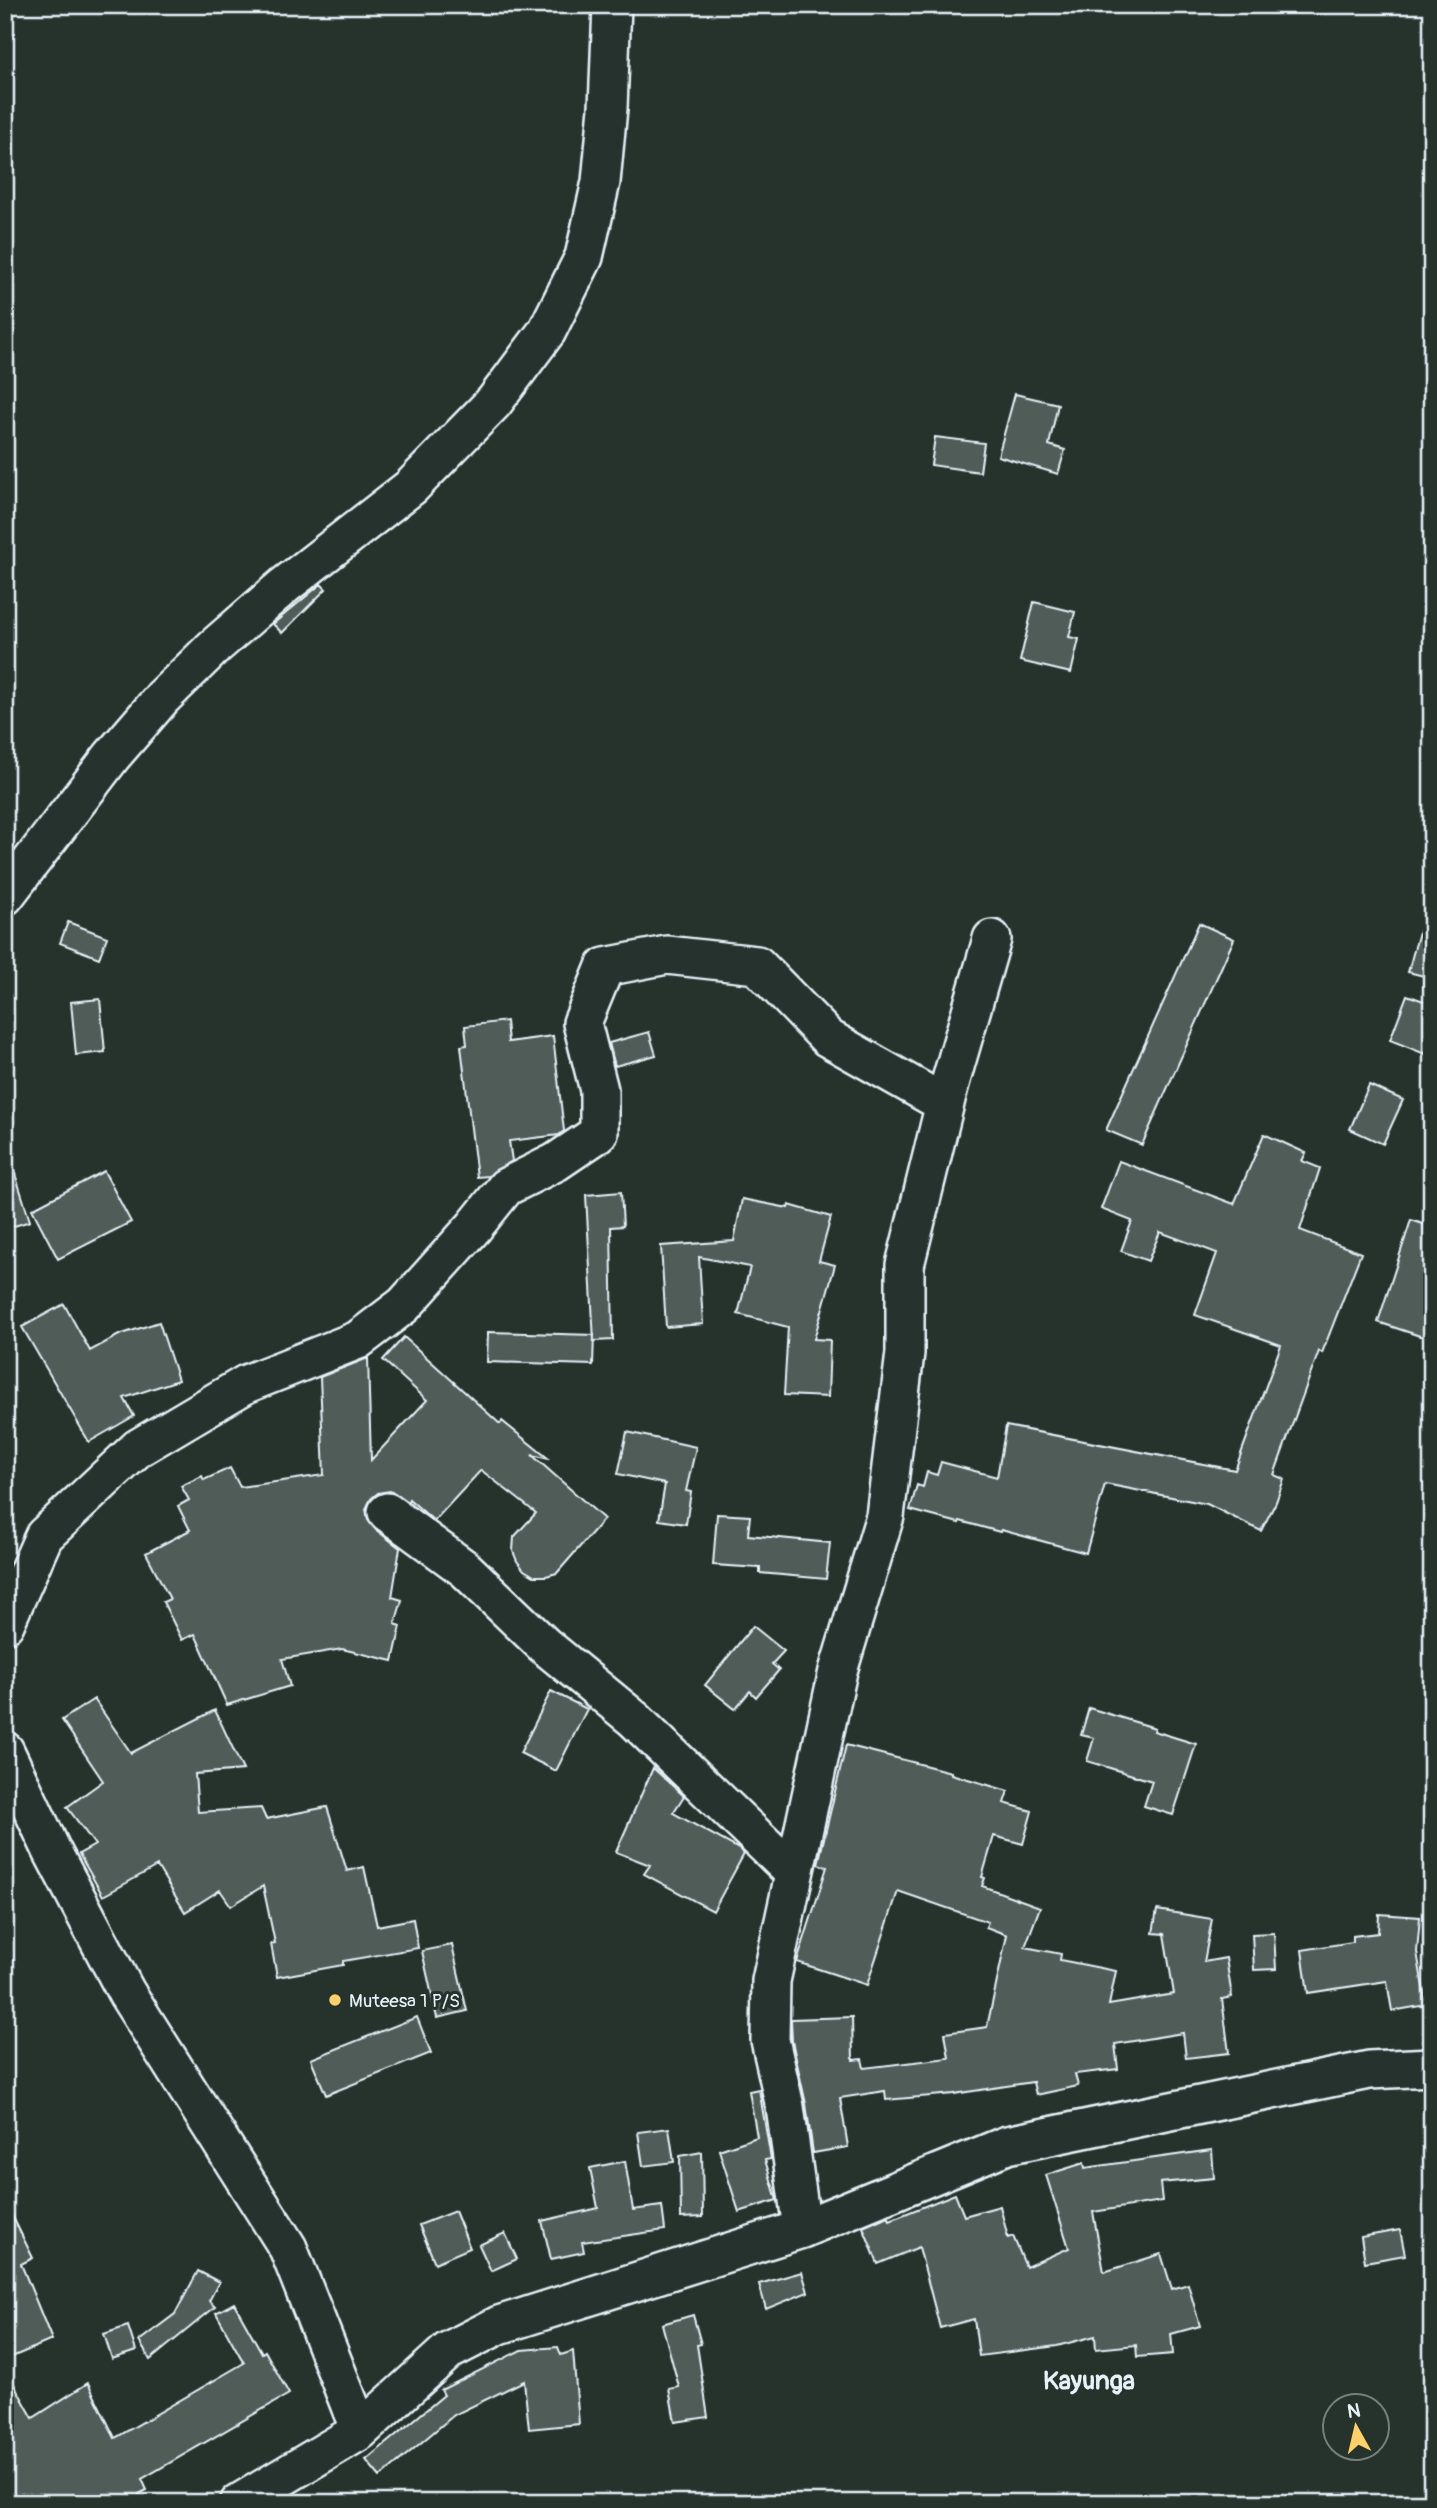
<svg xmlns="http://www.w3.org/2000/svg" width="1437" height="2508" viewBox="0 0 1437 2508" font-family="Pangolin,sans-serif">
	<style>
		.building { fill: #505c59; stroke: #e8f1f8; stroke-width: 2 }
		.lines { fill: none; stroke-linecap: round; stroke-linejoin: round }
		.minor-casing { stroke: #e8f1f8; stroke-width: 42 }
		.minor { stroke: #26332d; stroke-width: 37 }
		.poi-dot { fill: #ffd166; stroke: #26332d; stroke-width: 2.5 }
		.labels { text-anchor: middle; stroke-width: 6; stroke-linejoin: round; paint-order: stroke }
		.poi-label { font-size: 19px; fill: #e8f1f8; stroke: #26332d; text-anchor: start }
		.district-label { font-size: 26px; font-weight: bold; fill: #e8f1f8; stroke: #26332d }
	</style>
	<rect width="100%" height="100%" fill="#26332d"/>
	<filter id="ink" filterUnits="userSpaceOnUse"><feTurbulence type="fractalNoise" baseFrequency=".0143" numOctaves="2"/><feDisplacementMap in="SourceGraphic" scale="14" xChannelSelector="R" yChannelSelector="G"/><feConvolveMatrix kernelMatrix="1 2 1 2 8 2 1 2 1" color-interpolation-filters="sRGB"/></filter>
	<g filter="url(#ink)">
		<!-- building -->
		<path class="building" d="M1015,394l43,10 -9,41 16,5 -7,24 -60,-18z
			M935,437l49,6 -4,29 -49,-7z
			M321,584l5,5 -44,44 -9,-9z
			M1034,602l41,10 -6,25 10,2 -8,34 -51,-12z
			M1425,910l7,1v67l-24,-6z
			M68,922l39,15 -8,21 -39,-15z
			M1199,923l35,16 -92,206 -36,-15z
			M1407,995l25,9v33l-7,17 -35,-14z
			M100,999l5,53 -29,3 -5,-53z
			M506,1021l2,21 45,-6 11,95 -5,4 -50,6 3,20 -24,15 -11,1 -16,-131 6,-1 -2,-19z
			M649,1032l7,23 -41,11 -6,-23z
			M1369,1085l34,15 -20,44 -33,-15z
			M1264,1134l42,19 -4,8 18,7 -20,62 61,23 -39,100 -3,-2 -45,124 10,4 -8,23 -15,29 -54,-27 -102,-20 -19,69 -85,-23 -1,2 -40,-11 -1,2 -49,-13 7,-25 6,2 4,-15 10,3 4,-13 56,15 9,-51 229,44 46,-125 -86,-30 22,-62 -57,-21 -12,29 -27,-10 11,-30 -31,-12 18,-48 115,43z
			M5,1158h5l20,63 -25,8z
			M104,1171l27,51 -73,37 -26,-50z
			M621,1192l2,34 -12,1 2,113 -19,1 -8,-146z
			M742,1199l46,9 1,-3 42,12 -12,44 16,4 -21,74 16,1 -2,57 -44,-2 4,-68 -50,-13 12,-47 -51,-10 4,67 -37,3 -5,-81 73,-5z
			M1411,1220l21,7v113l-54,-18z
			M64,1304l26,47 29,-16 40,-13 19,58 -54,18 10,18 -45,26 -67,-115z
			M488,1332l106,3 -1,30 -106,-3z
			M404,1337l96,87 2,-3 47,38 -17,-4 72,64 -47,54 -11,3h-12l-10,-6 -7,-9 -4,-10 1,-14 22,-24 -55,-43 -47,51 -25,-22 -1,3 -18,-11 -12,2 -7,6 -5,10 2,11 7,9 25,19 -8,49 10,3 -7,24 6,2 -8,35 -51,-12 -60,10 8,27 -63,19 -32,-71 -13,6 -19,-38 7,-3 -24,-46 44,-23 -12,-24 11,-6 -8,-14 21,-10 2,4 26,-12 10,19 84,-12 -4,-98 48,-19 3,102 56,-60 -44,-40z
			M627,1432l69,15 -10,44 5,1 -5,32 -27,-4 6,-36 -47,-10z
			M717,1514l33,2 -2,19 82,8 -4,36 -66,-6v-5l-47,-3z
			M753,1626l31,25 -12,13 7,6 -23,27 -6,-6 -15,18 -30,-24z
			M551,1691l36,18 -31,62 -36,-18z
			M94,1699l37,54 84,-43 28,60 -48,4 3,38 63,-4 5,11 61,-12 20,64 17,-4 13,59 36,-7 5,29 -75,13v4l-66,12 -6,-33 4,-1 -12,-57 -32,20 -11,-16 -35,22 -28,-46 -54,30 -24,-42 16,-9 -28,-38 36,-26 -41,-61z
			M1089,1708l66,20 -1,3 42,13 -23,71 -29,-9 8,-25 -65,-20 7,-23 -13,-3z
			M846,1745l105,27v2l57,17 -4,12 28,8 -9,33 -29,-8 -12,41 3,1 -3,8 58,21 -15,40 36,7 -1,6 56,11 -7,34 65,-11 -10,-60 -11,-1 4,-23 55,9 -8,43 22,-4 6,39 -10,2 7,54 -43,5 -3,-25 -68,11 3,25 -43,5 3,12 -42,9 -3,-13 -79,12 -68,6 -1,-9 -45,7 8,49 -35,6 -7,-49 -14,-63 -1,-22 61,-2 1,43 9,-1 2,9 85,-10 -4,-25 42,-6 20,-92 -21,-8 2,-5 -90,-31 -31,94 -70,-23 30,-95 -9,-3z
			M653,1768l31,28 -11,17 66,36 5,5 -31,57 -69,-37 6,-9 -34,-13z
			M1379,1914l41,3 -3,35 9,53 -34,6 -5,-30 -79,12 -6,-43 51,-8v-6l25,-3z
			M1274,1933l2,36 -22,1 -2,-36z
			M452,1945l15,66 -30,7 -15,-67z
			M417,2017l14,36 -105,42 -15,-36z
			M759,2089l12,70 -6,1 12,40 -38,12 -20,-62 38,-13 -8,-46z
			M669,2128l5,34 -31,4 -5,-34z
			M1212,2150l2,28 -54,5 2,18 -69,11 11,60 57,-18 11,35 16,-5 12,42 -29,8 2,20 -36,3 -1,-12 -40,4 -1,-13 -38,10 -78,10 -5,-37 -34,9 -21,-81 -41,17 -15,-37 25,-11 2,4 65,-26 9,22 36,-10 8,32 5,-2 13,31 43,-19 -23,-73 38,-12 1,5z
			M702,2152l1,65 -22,1 -1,-62z
			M625,2161l8,49 29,-4 3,24 -83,12 2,10 -33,7 -9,-38 56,-13 -8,-40z
			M5,2201l28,57 -12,6 31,76 -47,20z
			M455,2211l15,37 -35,15 -16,-38z
			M1400,2230l5,25 -40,7 -4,-25z
			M505,2233l12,26 -26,12 -12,-26z
			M198,2271l21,11 -10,19 6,6 -65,53 -11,-19 36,-27z
			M802,2272l6,20 -42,17 -7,-25z
			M234,2303l28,50 3,-2 24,43 -147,85 5,11 -8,4 5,9h-128l-11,-20v-115l28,50 55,-35 27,55 129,-75 -28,-50z
			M693,2315l8,29 -4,1 11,72 -33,5 -6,-33 10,-2 -17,-63z
			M128,2326l8,25 -24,8 -8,-25z
			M558,2347l3,8 12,-4 6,73 -50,5 -5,-48 -70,34 -74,62 -14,-17 78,-65 -3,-5 80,-40z"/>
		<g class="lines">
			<defs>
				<path id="minor" d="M5,896l107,-140 51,-59 51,-50 70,-61 127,-99 83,-85 53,-71 37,-74 17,-75 7,-74 4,-103
					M387,1512l78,57 79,76 90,74 160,154
					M5,1624l39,-88 94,-88 108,-64 112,-44 46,-35 70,-78 32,-40 50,-25 43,-29v-43l-17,-67 23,-56 62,-12 90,10 71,73 117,66
					M5,1751l47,100 74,141 162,256 72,183
					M802,2229l-17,-122 -15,-67 1,-59 67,-310 47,-155 20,-163v-88l44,-178 43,-148
					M239,2503l121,-72 88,-80 51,-26 303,-96 205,-84 362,-75 63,-3"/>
			</defs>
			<!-- minor casing -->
			<use href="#minor" class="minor-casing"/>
			<!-- minor -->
			<use href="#minor" class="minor"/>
		</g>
	</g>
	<!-- markers -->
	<circle class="poi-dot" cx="335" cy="2000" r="7"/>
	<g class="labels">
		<!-- poi labels -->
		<g class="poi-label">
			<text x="349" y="2007">Muteesa 1 P/S</text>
		</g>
		<!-- district labels -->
		<g class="district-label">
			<text x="1089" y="2389">Kayunga</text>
		</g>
	</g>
	<!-- margin -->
	<rect width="1437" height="2508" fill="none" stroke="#26332d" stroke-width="28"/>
	<rect x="14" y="14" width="1409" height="2480" fill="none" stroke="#e8f1f8" stroke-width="2.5" filter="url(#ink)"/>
	<!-- north arrow -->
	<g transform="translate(1356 2427) rotate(352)"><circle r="33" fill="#26332d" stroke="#747f7e" stroke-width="2"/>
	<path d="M0-5L12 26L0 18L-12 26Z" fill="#ffd166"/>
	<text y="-10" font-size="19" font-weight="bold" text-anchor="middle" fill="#e8f1f8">N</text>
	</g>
</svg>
